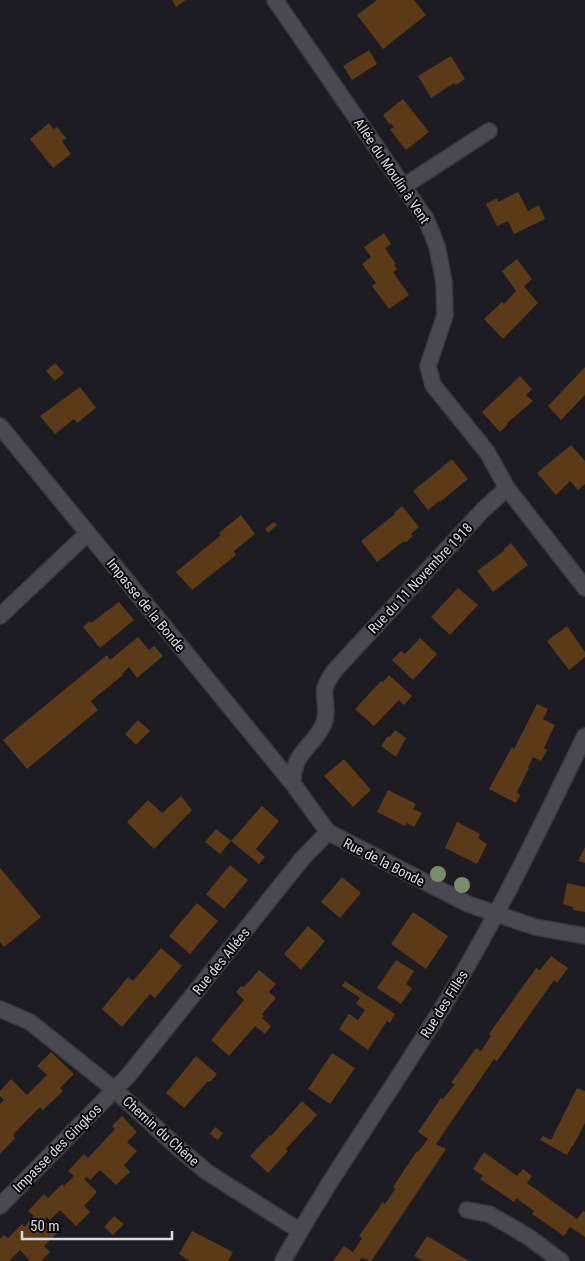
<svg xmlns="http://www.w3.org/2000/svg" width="585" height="1261" viewBox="0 0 585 1261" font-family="'Roboto Condensed',sans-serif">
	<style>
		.building { fill: #5b3a17 }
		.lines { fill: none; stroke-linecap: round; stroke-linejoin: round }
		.minor-casing { stroke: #3a393f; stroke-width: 18 }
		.minor { stroke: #4a4951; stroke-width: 15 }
		.tree { fill: #778d6b }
		.labels { text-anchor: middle; stroke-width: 4; stroke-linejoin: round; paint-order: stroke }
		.street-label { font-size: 14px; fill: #dbdadf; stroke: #07070a }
	</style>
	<rect width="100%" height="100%" fill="#1d1c23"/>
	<!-- building -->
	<path class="building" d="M172,0h14l-10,7z
		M377,0h37l12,15 -43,34 -26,-34z
		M369,50l8,14 -25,16 -9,-14z
		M451,56l14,23 -9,6 -2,-2 -23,15 -13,-22z
		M403,99l26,33 -23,18 -16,-20 4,-3 -3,-3 -1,1 -7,-10z
		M49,123l4,6 4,-2 9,11 -4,3 9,13 -18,14 -23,-29z
		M518,192l10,19 11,-6 6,14 -31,15 -6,-13 -11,5 -11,-22 11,-6 1,4z
		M384,233l7,11 -6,4 11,16 -2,1 3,4 -4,3 16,23 -20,14 -17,-23 4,-3 -14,-19 9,-7 -7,-10z
		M517,259l15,20 -8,7 14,17 -35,36 -19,-20 18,-17 2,2 12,-13 -14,-20z
		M55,363l9,10 -9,8 -9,-10z
		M585,367v28l-24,25 -13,-14z
		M520,376l12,13 -6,6 7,6 -26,22 1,1 -8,8 -18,-20z
		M80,387l16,21 -19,15 -3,-4 -19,15 -15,-18z
		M571,445l14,16v23l-7,6 -8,-9 -14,14 -19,-22z
		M452,459l16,20 -28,23 -1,-1 -11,9 -15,-19z
		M402,506l17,21 -8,7 2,2 -8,7 -1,-2 -27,21 -16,-21 34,-27 -1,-1z
		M241,515l14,19 -21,17 2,4 -44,35 -16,-18 45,-37 -2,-2z
		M274,522l3,3 -9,8 -3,-4z
		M511,543l17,22 -35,27 -16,-21 28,-21 -1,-1z
		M458,588l20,17 -28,30 -19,-18z
		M119,602l15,18 -34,28 -17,-21 7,-6 1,2z
		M567,626l18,26v5l-16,13 -22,-29z
		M138,637l11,13 5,-4 9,10 -26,22 -8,-11 -7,7 1,1 -32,26 7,9 -71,59 -24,-29 104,-85 3,5z
		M420,638l17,16 -24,26 -21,-20 9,-9 4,3z
		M389,675l23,21 -8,9 -5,-5 -25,26 -19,-17 26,-28 2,1z
		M537,704l11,5 -5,10 12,6 -11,23 3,2 -6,11 -8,-4 -5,10 1,1 -12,24 3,3 -4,8 -27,-14 23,-42 2,2z
		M138,720l12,11 -14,14 -11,-11z
		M395,730l11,8 -10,19 -15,-11 7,-10 2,1z
		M344,759l27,31 -18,17 -29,-31z
		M388,790l28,14 -3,5 9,4 -8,14 -7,-4 -2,3 -28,-14z
		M181,796l11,14 -38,39 -27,-27 21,-22 14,13z
		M262,806l17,15 -23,28 9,8 -6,7 -28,-23z
		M457,822l23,12 -2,4 9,6 -10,20 -32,-16z
		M216,829l15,12 -11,13 -15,-12z
		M585,847v16l-7,-2z
		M230,865l18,15 -24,29 -18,-15z
		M0,868l41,49 -37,30 -4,-5z
		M342,877l19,16 -21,25 -19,-16z
		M567,883l18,4v25l-12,-2v-3l-10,-3z
		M197,903l21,18 -28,33 -21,-18z
		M413,912l35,24 -22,33 -35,-25z
		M308,926l17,15 -24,29 -17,-16z
		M161,948l21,18 -27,32 -5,-4 -28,33 -20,-18 26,-32 5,4z
		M551,956l17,12 -11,15 -3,-3 -57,81 -3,-2 -58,85 10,5 -72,108 -3,4 -10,-3 -1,3h-27l11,-15 9,6 4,-6 5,-8 -3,-2 24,-34 2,2 10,-15 -2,-2 24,-36 1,1 10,-13 -10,-7 23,-34 2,1 12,-15 -4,-1 25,-35 5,3 10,-15 -2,-2 47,-66 4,2z
		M396,960l18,11 -8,13 6,4 -11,16 -24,-16z
		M259,970l17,14 -7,8 7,6 -14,16 2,2 -2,2 9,8 -6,8 -10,-8 -26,30 -18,-16 33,-40 -8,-8 5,-6 3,1z
		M345,981l50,33 -5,9 -3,-2 -19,29 -29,-21 10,-15 9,6 7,-10 -9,-6 4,-6 -18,-12z
		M51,1052l23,22 -14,14 3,3 -20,19 -3,-3 -14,14 -13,14 2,3 -15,16v-50l4,-4 -4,-4v-5l11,-12 16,16 20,-20 -10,-9z
		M332,1053l23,15 -25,36 -22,-15z
		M196,1056l21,18 -7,8 -2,-1 -24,27 -18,-15z
		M577,1088l8,3v32l-12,23h-1l-5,9 -27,-15 3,-4 8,4z
		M302,1101l15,14 -31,34 2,2 -20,22 -18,-17 20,-21 1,1z
		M122,1116l15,16 -10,10 10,9 -13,14 6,7 -14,13 -16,-15 -10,10 -3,-3 -3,2 13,13 -13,14 6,6 -14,14 -16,-16 -10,10 -3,-3 -3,3 13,13 -13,13 6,6 -9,9h-11l-10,-11 -11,11h-9v-22l4,-4 4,3 14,-14 2,3 10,-11 -6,-5 16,-17 4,4 14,-14 2,2 10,-10 -6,-5 16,-17 4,4 27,-29 -3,-3z
		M215,1127l8,6 -5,7 -8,-6z
		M484,1152l33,24 6,-7 9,7 -5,7 50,36 6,-8 2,1v25l-15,-10 -6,9 -32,-22 2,-3 -18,-13 -2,4 -34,-23 3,-3 -10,-7z
		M114,1216l10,8 -11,11 -9,-8z
		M192,1231l41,21 -5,9h-38l-11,-7z
		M427,1236l27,16 15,9h-46l-9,-5z"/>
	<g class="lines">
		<defs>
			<path id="minor" d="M275,0l151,219 11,27 7,36 1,33 -17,51 5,19 54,67 20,36
				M404,186l85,-55
				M0,426l293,358 35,48 140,72 67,23 50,9
				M0,616l88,-83
				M293,784c-1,-33 20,-35 31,-61 5,-12 -1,-23 1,-35 2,-6 6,-12 9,-17l149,-161 24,-22 78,100
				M0,1009l30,13 85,68 62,57 30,25 93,59
				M0,1206l128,-130 174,-217 26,-27
				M467,1210l22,4 38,22 34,25
				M283,1261c53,-95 118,-183 173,-276 48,-81 88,-165 129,-249"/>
		</defs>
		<!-- minor casing -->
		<use href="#minor" class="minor-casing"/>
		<!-- minor -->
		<use href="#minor" class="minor"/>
	</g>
	<!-- trees -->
	<g class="tree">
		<circle cx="438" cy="874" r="8"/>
		<circle cx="462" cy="885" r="8"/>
	</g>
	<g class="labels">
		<!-- street labels -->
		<g class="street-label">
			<text transform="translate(392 171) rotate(56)" y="5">Allée du Moulin à Vent</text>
			<text transform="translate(420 578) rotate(-47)" y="5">Rue du 11 Novembre 1918</text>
			<text transform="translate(146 605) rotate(51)" y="5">Impasse de la Bonde</text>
			<text transform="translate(384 862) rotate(27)" y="5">Rue de la Bonde</text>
			<text transform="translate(221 961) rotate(-51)" y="5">Rue des Allées</text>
			<text transform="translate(444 1004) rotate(-58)" y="5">Rue des Filles</text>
			<text transform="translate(161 1131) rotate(42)" y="5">Chemin du Chêne</text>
			<text transform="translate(57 1148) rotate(-45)" y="5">Impasse des Gingkos</text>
		</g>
	</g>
	<!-- scale -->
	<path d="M22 1231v8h150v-8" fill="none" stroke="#dbdadf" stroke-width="2.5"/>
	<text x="30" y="1231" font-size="15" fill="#dbdadf" stroke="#07070a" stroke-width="4" paint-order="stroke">50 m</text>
</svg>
